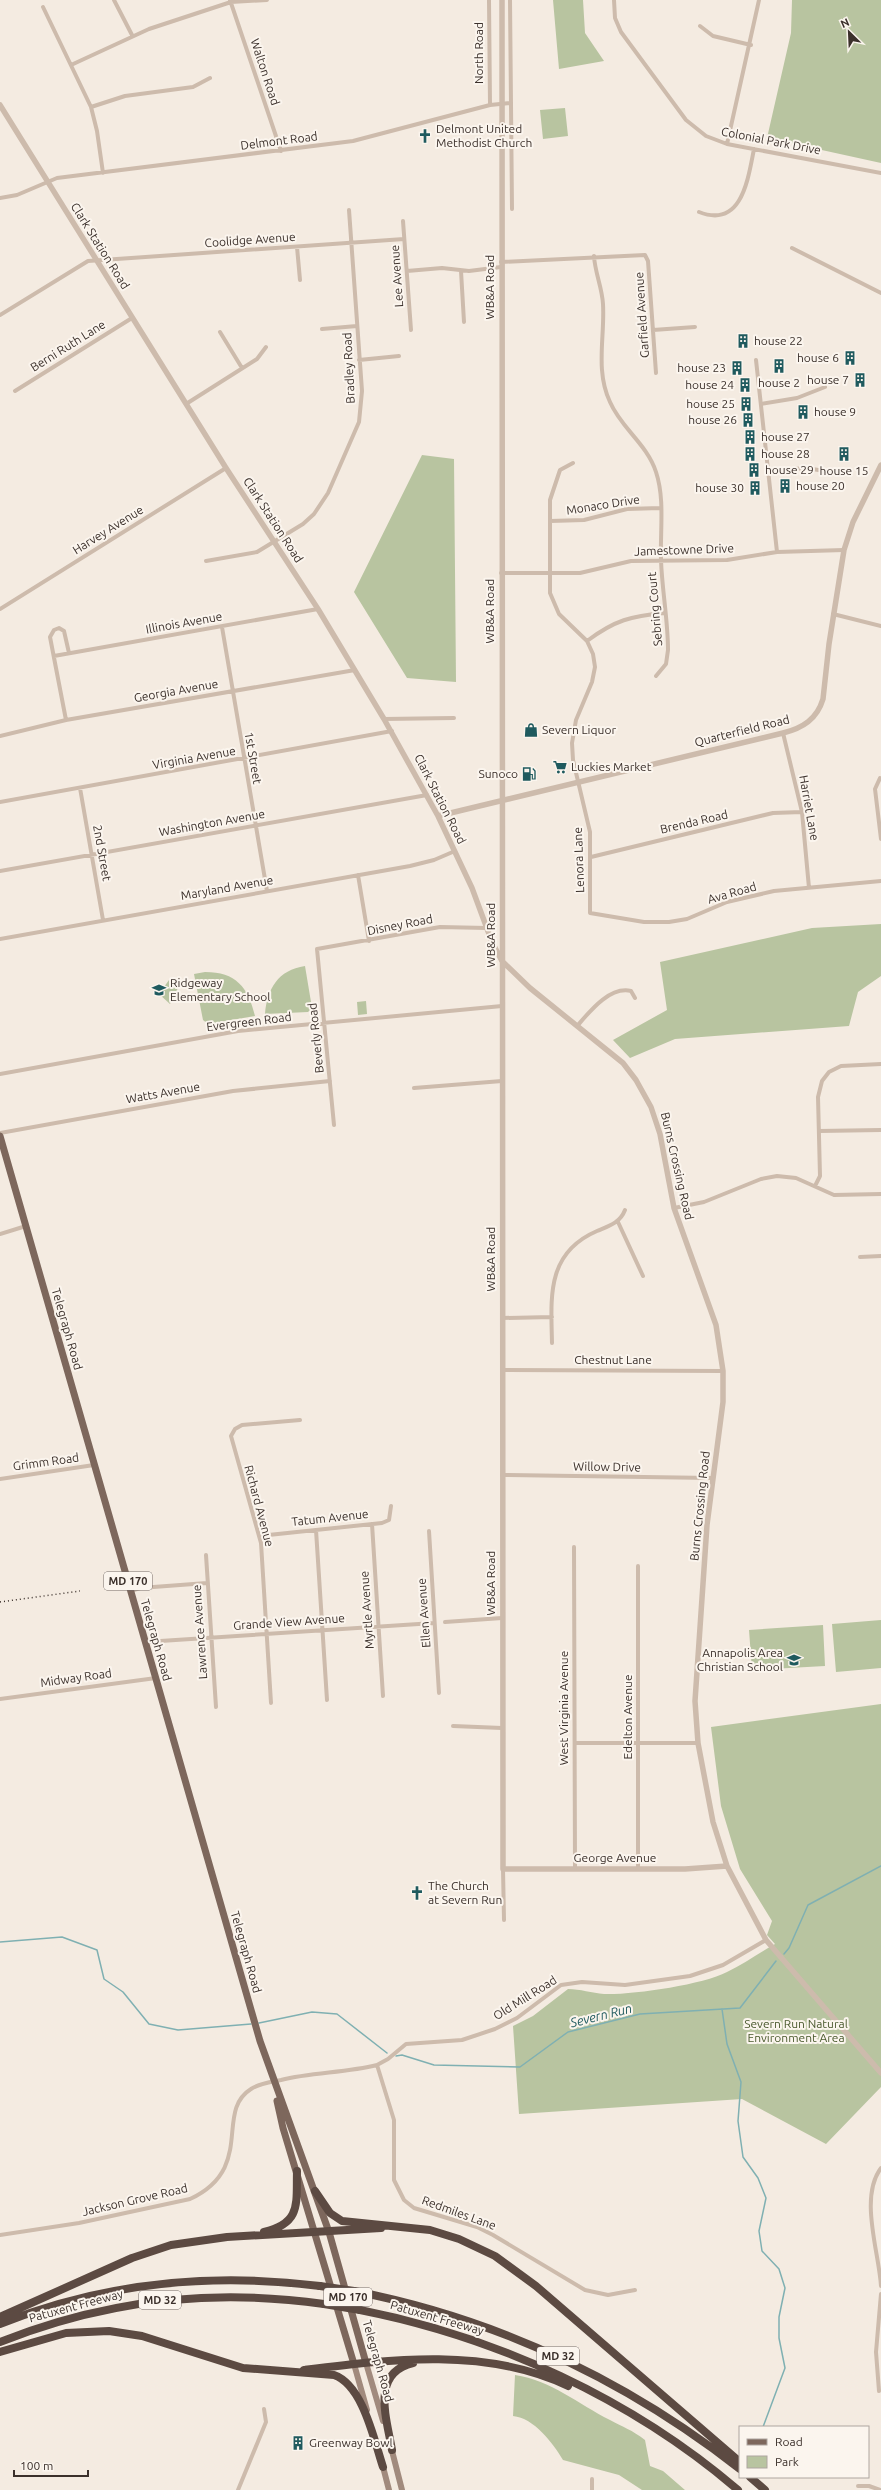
<svg xmlns="http://www.w3.org/2000/svg" width="881" height="2490" viewBox="0 0 881 2490" font-family="Ubuntu,sans-serif">
	<style>
		.green { fill: #b8c4a0 }
		.lines { fill: none; stroke-linecap: round; stroke-linejoin: round }
		.stream { stroke: #7fb0b2; stroke-width: 1.5 }
		.minor { stroke: #cdbbac; stroke-width: 4 }
		.tertiary { stroke: #cdbbac; stroke-width: 5.5 }
		.secondary { stroke: #a18a7d; stroke-width: 6 }
		.primary { stroke: #7d675c; stroke-width: 7 }
		.motorway { stroke: #5c4a42; stroke-width: 8 }
		.rail { stroke: #3b302b; stroke-width: 1.5; stroke-dasharray: 1 3; stroke-linecap: butt }
		.motorway-bridge { stroke: #5c4a42; stroke-width: 8 }
		.labels { text-anchor: middle; stroke-width: 4; stroke-linejoin: round; paint-order: stroke }
		.shield { fill: #fbf5ee; stroke: #756b66; stroke-width: 1 }
		.shield-label { font-size: 11px; font-weight: bold; fill: #3b302b }
		.street-label { font-size: 12px; fill: #3b302b; stroke: #fbf5ee }
		.poi-label { font-size: 12px; fill: #3b302b; stroke: #fbf5ee; text-anchor: start }
		.park-label { font-size: 12px; fill: #4a5a2e; stroke: #fbf5ee }
		.water-label { font-size: 13px; font-style: italic; fill: #1f5a5e; stroke: #fbf5ee }
	</style>
	<rect width="100%" height="100%" fill="#f4ebe1"/>
	<!-- green -->
	<path class="green" d="M553,0h30l2,33 19,28 -45,8z
		M792,0h89v163l-114,-25 24,-105z
		M565,108l3,28 -25,3 -3,-29z
		M422,455l32,4 2,223 -49,-4 -53,-86z
		M881,924v52l-23,16 -9,34 -174,13 -45,19 -17,-18 54,-30 -7,-48 152,-34z
		M305,966l7,42 -4,4 -43,2c2,-25 13,-44 40,-48z
		M205,972c31,0 43,15 50,44l-47,8 -5,-4 -9,-46z
		M169,980l10,6 -9,18 -11,-10z
		M366,1001l1,13 -9,1 -1,-13z
		M881,1620v48l-45,4 -4,-48z
		M823,1625l2,41 -73,4 -3,-40z
		M881,1704v383l-55,57 -84,-45 -223,15 -6,-88 20,-10 35,-27c12,0 24,4 36,5 28,1 98,-9 123,-22 17,-8 32,-19 48,-28l-8,-9 5,-14 -32,-52 -19,-63 -10,-79z
		M515,2375c36,5 63,29 95,45 13,7 22,10 35,20l5,26 13,5 22,19h-43l-23,-15 -56,-15c-10,-17 -29,-42 -50,-44z"/>
	<g class="lines">
		<!-- stream -->
		<path class="stream" d="M0,1942l62,-5 35,13 7,29 19,13 26,32 29,6 73,-6
			M784,1954l5,-6 19,-43 73,-39
			M722,2009l5,35 14,38 -3,39 5,36 15,21 8,20 -7,33 3,20 17,18 6,19 -6,29v21l6,30 -22,59
			M259,2023l53,-11 25,2 50,39
			M396,2056l6,-1 32,10 86,2 48,-35 72,-18 100,-6 36,-47"/>
		<!-- minor -->
		<path class="minor" d="M114,0l18,35
			M230,0l51,151
			M489,0l1,105
			M510,0l2,209
			M614,0l1,18 6,14 65,88 20,16 21,8 154,29
			M43,7l48,100 6,24 6,42
			M700,26l13,10 38,9
			M71,65l78,-36 82,-27 36,-2
			M91,107l34,-11 68,-9 17,-9
			M727,144l32,-144
			M0,198l17,-3 40,-17 296,-37 137,-36 20,-2
			M699,212c43,17 49,-33 55,-63
			M403,221l8,109
			M297,247l3,33
			M792,248l89,45
			M594,256c1,17 8,31 9,48 2,33 -8,66 7,98 11,26 37,42 46,70 9,27 4,59 5,88 1,30 7,60 7,90l-2,14 -10,12
			M501,262l144,-7 3,6 8,112
			M407,271l35,-3 27,3 32,-4
			M461,271l3,51
			M0,315l88,-54 316,-22
			M322,329l35,-3
			M653,330l42,-3
			M220,332l22,36
			M359,360l40,-4
			M756,360l21,192
			M15,391l117,-73
			M186,404l71,-45 9,-12
			M761,404l36,-6 28,-11
			M573,463l-13,7 -10,30v93l9,21 28,27 6,13 2,13 -3,15 -16,38 -4,23 1,17 17,72v81l54,9h25l18,-3 40,-17 47,-11 107,-10
			M768,471l38,-3 25,4
			M550,521l34,-1 43,-11 33,-1
			M206,561l51,-9 46,-28 11,-10 14,-21 31,-71 3,-31 -13,-181
			M501,573h79l51,-12 96,-1 50,-8 67,-2
			M0,609l226,-141
			M833,614l48,12
			M222,627l45,264
			M587,641c28,-21 44,-25 78,-28
			M54,656l264,-47
			M384,719l70,-1
			M66,720l-16,-83 4,-7 5,-2 5,3 5,22
			M783,733l19,79 7,76
			M0,736l66,-16 289,-50
			M880,778l-5,11 6,50
			M80,788l23,132
			M0,802l392,-71
			M591,857l182,-44 29,-1
			M0,871l427,-76
			M358,875l11,66
			M0,939l410,-73 24,-6 21,-9
			M578,1025c12,-14 32,-39 53,-34l4,7
			M0,1074l238,-43 264,-25
			M414,1088l88,-7
			M334,1125l-17,-176 123,-22 47,1
			M819,1131l62,-1
			M0,1133l233,-42 97,-10
			M815,1186l5,-10 -2,-79 4,-16 7,-9 12,-6 40,-2
			M674,1208l30,-6 57,-23 16,-3 19,2 38,17 47,-1
			M618,1222l25,54
			M0,1234l26,-8
			M860,1257l21,-1
			M502,1318l50,-1
			M552,1343c-1,-46 -6,-90 45,-112 12,-5 23,-8 28,-21
			M502,1370l221,1
			M502,1475l210,3
			M0,1479l94,-14
			M372,1524l11,172
			M316,1530l11,170
			M429,1531l10,162
			M259,1536l123,-13 7,-3 2,-14
			M574,1547l1,322
			M206,1555l10,152
			M638,1566v303
			M131,1591l9,-3 67,-5
			M445,1622l57,-4
			M145,1642l289,-19
			M0,1699l156,-21
			M271,1703l-10,-160 -30,-107 4,-7 7,-4 58,-5
			M453,1726l49,2
			M575,1743h123
			M503,1869l1,51
			M377,2065l17,55v60l10,20 10,8 63,19 16,8 92,55 23,5 27,-5
			M881,2168c-22,29 -2,84 0,118
			M0,2235l79,-12 111,-24c66,-31 24,-87 61,-110 9,-6 20,-7 30,-9 31,-8 64,-7 96,-15l11,-6 18,-15 56,-4 33,-11 22,-11 44,-33 21,-3 43,3 65,-9 33,-11 43,-25
			M879,2391l-3,-39 5,-58
			M592,2479v11
			M858,2486h11l11,4
			M238,2490l28,-68 -2,-13"/>
		<!-- tertiary -->
		<path class="tertiary" d="M502,0l1,1869h182l42,-3
			M0,105l226,363 92,141 66,110 54,97 34,72 20,54 10,19 28,27 93,75 13,17 15,27 9,27 14,74 42,117 7,46v31l-16,123 -12,176 3,42 15,79 14,44 39,74 115,133
			M438,816l345,-83c20,-5 34,-14 40,-34l6,-55 15,-94 9,-28 28,-57"/>
		<!-- secondary -->
		<path class="secondary" d="M366,2363l17,58
			M354,2364l13,46
			M391,2447l11,43
			M382,2463l7,27"/>
		<!-- primary -->
		<path class="primary" d="M0,1136l260,905 69,191 37,131
			M277,2101l6,27 71,236"/>
		<!-- motorway -->
		<path class="motorway" d="M315,2191l15,22 12,8 88,9 29,9 36,17 41,30 204,176
			M264,2232c38,-9 32,-29 33,-61
			M354,2291c143,28 272,89 386,178
			M360,2310c137,27 272,89 378,180
			M0,2317l132,-59 39,-13 56,-8 154,-9
			M0,2324c103,-41 210,-52 320,-38
			M0,2342c105,-42 213,-54 324,-38
			M0,2352l66,-19 43,-2 33,5 101,32 91,7c29,10 40,65 49,92
			M304,2370c88,-11 182,-23 264,16
			M392,2450c-5,-31 -22,-77 21,-87
			M750,2477l15,13"/>
		<!-- rail -->
		<path class="rail" d="M0,1602l80,-11"/>
		<!-- motorway-bridge -->
		<path class="motorway-bridge" d="M320,2286l34,5
			M324,2304l36,6"/>
	</g>
	<!-- icons -->
	<defs>
		<symbol id="church-bare" viewBox="-9 -9 18 18"><path d="M-1.2-6h2.4v3.5h3.3v2.4h-3.3V6h-2.4V-.1h-3.3v-2.4h3.3Z" fill="#1f5a5e" stroke="#fbf5ee" stroke-width="2.5" paint-order="stroke"/></symbol>
		<symbol id="building-bare" viewBox="-9 -9 18 18"><path d="M-4-6H4V6H1V3H-1V6H-4ZM-2.5-4.3h1.7v1.8h-1.7ZM.8-4.3h1.7v1.8H.8ZM-2.5-1h1.7V.8h-1.7ZM.8-1h1.7V.8H.8Z" fill="#1f5a5e" stroke="#fbf5ee" stroke-width="2.5" paint-order="stroke"/></symbol>
		<symbol id="shop-bare" viewBox="-9 -9 18 18"><path d="M-5-2.5h2.3a2.7 3.5 0 0 1 5.4 0H5L5.5 6h-11ZM-1.5-2.5h3a1.5 2.3 0 0 0-3 0Z" fill="#1f5a5e" stroke="#fbf5ee" stroke-width="2.5" paint-order="stroke"/></symbol>
		<symbol id="supermarket-bare" viewBox="-9 -9 18 18"><path d="M-6-5.5h2.5l.6 2H6L4.5 2H-2.5L-4.4-4H-6ZM-1.5 3.2a1.3 1.3 0 1 0 .1 0ZM3 3.2a1.3 1.3 0 1 0 .1 0Z" fill="#1f5a5e" stroke="#fbf5ee" stroke-width="2.5" paint-order="stroke"/></symbol>
		<symbol id="fuel-bare" viewBox="-9 -9 18 18"><path d="M-5.5-6h7V0h2V4h1.3V-2.5L3-4.5l.8-.8L6-3V5H2.5V1h-1V6h-7ZM-4.2-4.7v3.2H.2V-4.7Z" fill="#1f5a5e" stroke="#fbf5ee" stroke-width="2.5" paint-order="stroke"/></symbol>
		<symbol id="school-bare" viewBox="-9 -9 18 18"><path d="M0-5L7-2L0 1L-7-2ZM-4 1L0 2.5L4 1V4Q0 6-4 4Z" fill="#1f5a5e" stroke="#fbf5ee" stroke-width="2.5" paint-order="stroke"/></symbol>
	</defs>
	<g fill-rule="evenodd">
		<use href="#church-bare" x="415" y="126" width="20" height="20"/>
		<use href="#building-bare" x="733" y="331" width="20" height="20"/>
		<use href="#building-bare" x="840" y="348" width="20" height="20"/>
		<use href="#building-bare" x="769" y="356" width="20" height="20"/>
		<use href="#building-bare" x="727" y="358" width="20" height="20"/>
		<use href="#building-bare" x="850" y="370" width="20" height="20"/>
		<use href="#building-bare" x="735" y="375" width="20" height="20"/>
		<use href="#building-bare" x="736" y="394" width="20" height="20"/>
		<use href="#building-bare" x="793" y="402" width="20" height="20"/>
		<use href="#building-bare" x="738" y="410" width="20" height="20"/>
		<use href="#building-bare" x="740" y="427" width="20" height="20"/>
		<use href="#building-bare" x="740" y="444" width="20" height="20"/>
		<use href="#building-bare" x="834" y="444" width="20" height="20"/>
		<use href="#building-bare" x="744" y="460" width="20" height="20"/>
		<use href="#building-bare" x="775" y="476" width="20" height="20"/>
		<use href="#building-bare" x="745" y="478" width="20" height="20"/>
		<use href="#shop-bare" x="521" y="720" width="20" height="20"/>
		<use href="#supermarket-bare" x="550" y="757" width="20" height="20"/>
		<use href="#fuel-bare" x="519" y="764" width="20" height="20"/>
		<use href="#school-bare" x="149" y="980" width="20" height="20"/>
		<use href="#school-bare" x="784" y="1650" width="20" height="20"/>
		<use href="#church-bare" x="407" y="1883" width="20" height="20"/>
		<use href="#building-bare" x="288" y="2433" width="20" height="20"/>
	</g>
	<g class="labels">
		<!-- shield labels -->
		<g class="shield">
			<rect x="104" y="1572" width="48" height="18" rx="3"/>
			<rect x="324" y="2288" width="48" height="18" rx="3"/>
			<rect x="139" y="2291" width="42" height="18" rx="3"/>
			<rect x="537" y="2347" width="42" height="18" rx="3"/>
		</g>
		<g class="shield-label">
			<text x="128" y="1585">MD 170</text>
			<text x="348" y="2301">MD 170</text>
			<text x="160" y="2304">MD 32</text>
			<text x="558" y="2360">MD 32</text>
		</g>
		<!-- street labels -->
		<g class="street-label">
			<text transform="translate(479 53) rotate(-90)" y="4">North Road</text>
			<text transform="translate(265 72) rotate(72)" y="4">Walton Road</text>
			<text transform="translate(279 141) rotate(-7)" y="4">Delmont Road</text>
			<text transform="translate(771 141) rotate(11)" y="4">Colonial Park Drive</text>
			<text transform="translate(250 240) rotate(-4)" y="4">Coolidge Avenue</text>
			<text transform="translate(100 246) rotate(58)" y="4">Clark Station Road</text>
			<text transform="translate(397 276) rotate(-94)" y="4">Lee Avenue</text>
			<text transform="translate(490 287) rotate(-90)" y="4">WB&amp;A Road</text>
			<text transform="translate(642 315) rotate(-94)" y="4">Garfield Avenue</text>
			<text transform="translate(68 346) rotate(-32)" y="4">Berni Ruth Lane</text>
			<text transform="translate(349 368) rotate(-93)" y="4">Bradley Road</text>
			<text transform="translate(603 505) rotate(-9)" y="4">Monaco Drive</text>
			<text transform="translate(273 520) rotate(57)" y="4">Clark Station Road</text>
			<text transform="translate(108 530) rotate(-32)" y="4">Harvey Avenue</text>
			<text transform="translate(684 550) rotate(-2)" y="4">Jamestowne Drive</text>
			<text transform="translate(655 609) rotate(-95)" y="4">Sebring Court</text>
			<text transform="translate(490 611) rotate(-90)" y="4">WB&amp;A Road</text>
			<text transform="translate(184 623) rotate(-10)" y="4">Illinois Avenue</text>
			<text transform="translate(176 691) rotate(-10)" y="4">Georgia Avenue</text>
			<text transform="translate(742 731) rotate(-14)" y="4">Quarterfield Road</text>
			<text transform="translate(194 758) rotate(-10)" y="4">Virginia Avenue</text>
			<text transform="translate(253 758) rotate(80)" y="4">1st Street</text>
			<text transform="translate(440 799) rotate(63)" y="4">Clark Station Road</text>
			<text transform="translate(809 808) rotate(80)" y="4">Harriet Lane</text>
			<text transform="translate(694 822) rotate(-13)" y="4">Brenda Road</text>
			<text transform="translate(212 823) rotate(-10)" y="4">Washington Avenue</text>
			<text transform="translate(102 853) rotate(80)" y="4">2nd Street</text>
			<text transform="translate(579 860) rotate(-92)" y="4">Lenora Lane</text>
			<text transform="translate(227 888) rotate(-10)" y="4">Maryland Avenue</text>
			<text transform="translate(732 893) rotate(-16)" y="4">Ava Road</text>
			<text transform="translate(400 925) rotate(-11)" y="4">Disney Road</text>
			<text transform="translate(491 935) rotate(-90)" y="4">WB&amp;A Road</text>
			<text transform="translate(249 1022) rotate(-7)" y="4">Evergreen Road</text>
			<text transform="translate(316 1038) rotate(-96)" y="4">Beverly Road</text>
			<text transform="translate(163 1093) rotate(-10)" y="4">Watts Avenue</text>
			<text transform="translate(677 1166) rotate(77)" y="4">Burns Crossing Road</text>
			<text transform="translate(491 1259) rotate(-90)" y="4">WB&amp;A Road</text>
			<text transform="translate(67 1329) rotate(74)" y="4">Telegraph Road</text>
			<text x="613" y="1364">Chestnut Lane</text>
			<text transform="translate(46 1462) rotate(-8)" y="4">Grimm Road</text>
			<text transform="translate(607 1467) rotate(1)" y="4">Willow Drive</text>
			<text transform="translate(259 1506) rotate(75)" y="4">Richard Avenue</text>
			<text transform="translate(700 1506) rotate(-84)" y="4">Burns Crossing Road</text>
			<text transform="translate(330 1518) rotate(-6)" y="4">Tatum Avenue</text>
			<text transform="translate(491 1583) rotate(-90)" y="4">WB&amp;A Road</text>
			<text transform="translate(367 1610) rotate(-94)" y="4">Myrtle Avenue</text>
			<text transform="translate(424 1613) rotate(-94)" y="4">Ellen Avenue</text>
			<text transform="translate(289 1622) rotate(-4)" y="4">Grande View Avenue</text>
			<text transform="translate(200 1632) rotate(-94)" y="4">Lawrence Avenue</text>
			<text transform="translate(156 1640) rotate(74)" y="4">Telegraph Road</text>
			<text transform="translate(76 1678) rotate(-8)" y="4">Midway Road</text>
			<text transform="translate(564 1708) rotate(-90)" y="4">West Virginia Avenue</text>
			<text transform="translate(628 1717) rotate(-90)" y="4">Edelton Avenue</text>
			<text x="615" y="1862">George Avenue</text>
			<text transform="translate(246 1952) rotate(74)" y="4">Telegraph Road</text>
			<text transform="translate(525 1998) rotate(-32)" y="4">Old Mill Road</text>
			<text transform="translate(135 2200) rotate(-13)" y="4">Jackson Grove Road</text>
			<text transform="translate(459 2213) rotate(20)" y="4">Redmiles Lane</text>
			<text transform="translate(76 2306) rotate(-15)" y="4">Patuxent Freeway</text>
			<text transform="translate(437 2318) rotate(16)" y="4">Patuxent Freeway</text>
			<text transform="translate(378 2361) rotate(74)" y="4">Telegraph Road</text>
		</g>
		<!-- poi labels -->
		<g class="poi-label">
			<text x="436" y="133">Delmont United<tspan x="436" dy="14">Methodist Church</tspan></text>
			<text x="754" y="345">house 22</text>
			<text x="839" y="362" text-anchor="end">house 6</text>
			<text x="726" y="372" text-anchor="end">house 23</text>
			<text x="849" y="384" text-anchor="end">house 7</text>
			<text x="779" y="387" text-anchor="middle">house 2</text>
			<text x="734" y="389" text-anchor="end">house 24</text>
			<text x="735" y="408" text-anchor="end">house 25</text>
			<text x="814" y="416">house 9</text>
			<text x="737" y="424" text-anchor="end">house 26</text>
			<text x="761" y="441">house 27</text>
			<text x="761" y="458">house 28</text>
			<text x="765" y="474">house 29</text>
			<text x="844" y="475" text-anchor="middle">house 15</text>
			<text x="796" y="490">house 20</text>
			<text x="744" y="492" text-anchor="end">house 30</text>
			<text x="542" y="734">Severn Liquor</text>
			<text x="571" y="771">Luckies Market</text>
			<text x="518" y="778" text-anchor="end">Sunoco</text>
			<text x="170" y="987">Ridgeway<tspan x="170" dy="14">Elementary School</tspan></text>
			<text x="783" y="1657" text-anchor="end">Annapolis Area<tspan x="783" dy="14">Christian School</tspan></text>
			<text x="428" y="1890">The Church<tspan x="428" dy="14">at Severn Run</tspan></text>
			<text x="309" y="2447">Greenway Bowl</text>
		</g>
		<!-- park labels -->
		<g class="park-label">
			<text x="796" y="2028">Severn Run Natural<tspan x="796" dy="14">Environment Area</tspan></text>
		</g>
		<!-- water labels -->
		<g class="water-label">
			<text transform="translate(601 2015) rotate(-14)" y="5">Severn Run</text>
		</g>
	</g>
	<!-- legend -->
	<rect x="739" y="2426" width="130" height="52" fill="#fbf5ee" stroke="#aea6a0"/>
	<rect x="747" y="2439" width="20" height="6" fill="#7d675c" stroke="#aea6a0"/>
	<text x="775" y="2446" font-size="12" fill="#3b302b">Road</text>
	<rect x="747" y="2456" width="20" height="12" fill="#b8c4a0" stroke="#aea6a0"/>
	<text x="775" y="2466" font-size="12" fill="#3b302b">Park</text>
	<!-- north arrow -->
	<g transform="translate(849 32) rotate(336)" stroke="#fbf5ee" stroke-width="3" paint-order="stroke">
	<path d="M0-3L7 15L0 10L-7 15Z" fill="#3b302b"/>
	<text y="-6" font-size="11" font-weight="bold" text-anchor="middle" fill="#3b302b">N</text>
	</g>
	<!-- scale -->
	<path d="M14 2470v6h74v-6" fill="none" stroke="#3b302b" stroke-width="2"/>
	<text x="20" y="2470" font-size="12" fill="#3b302b" stroke="#fbf5ee" stroke-width="3" paint-order="stroke">100 m</text>
</svg>
